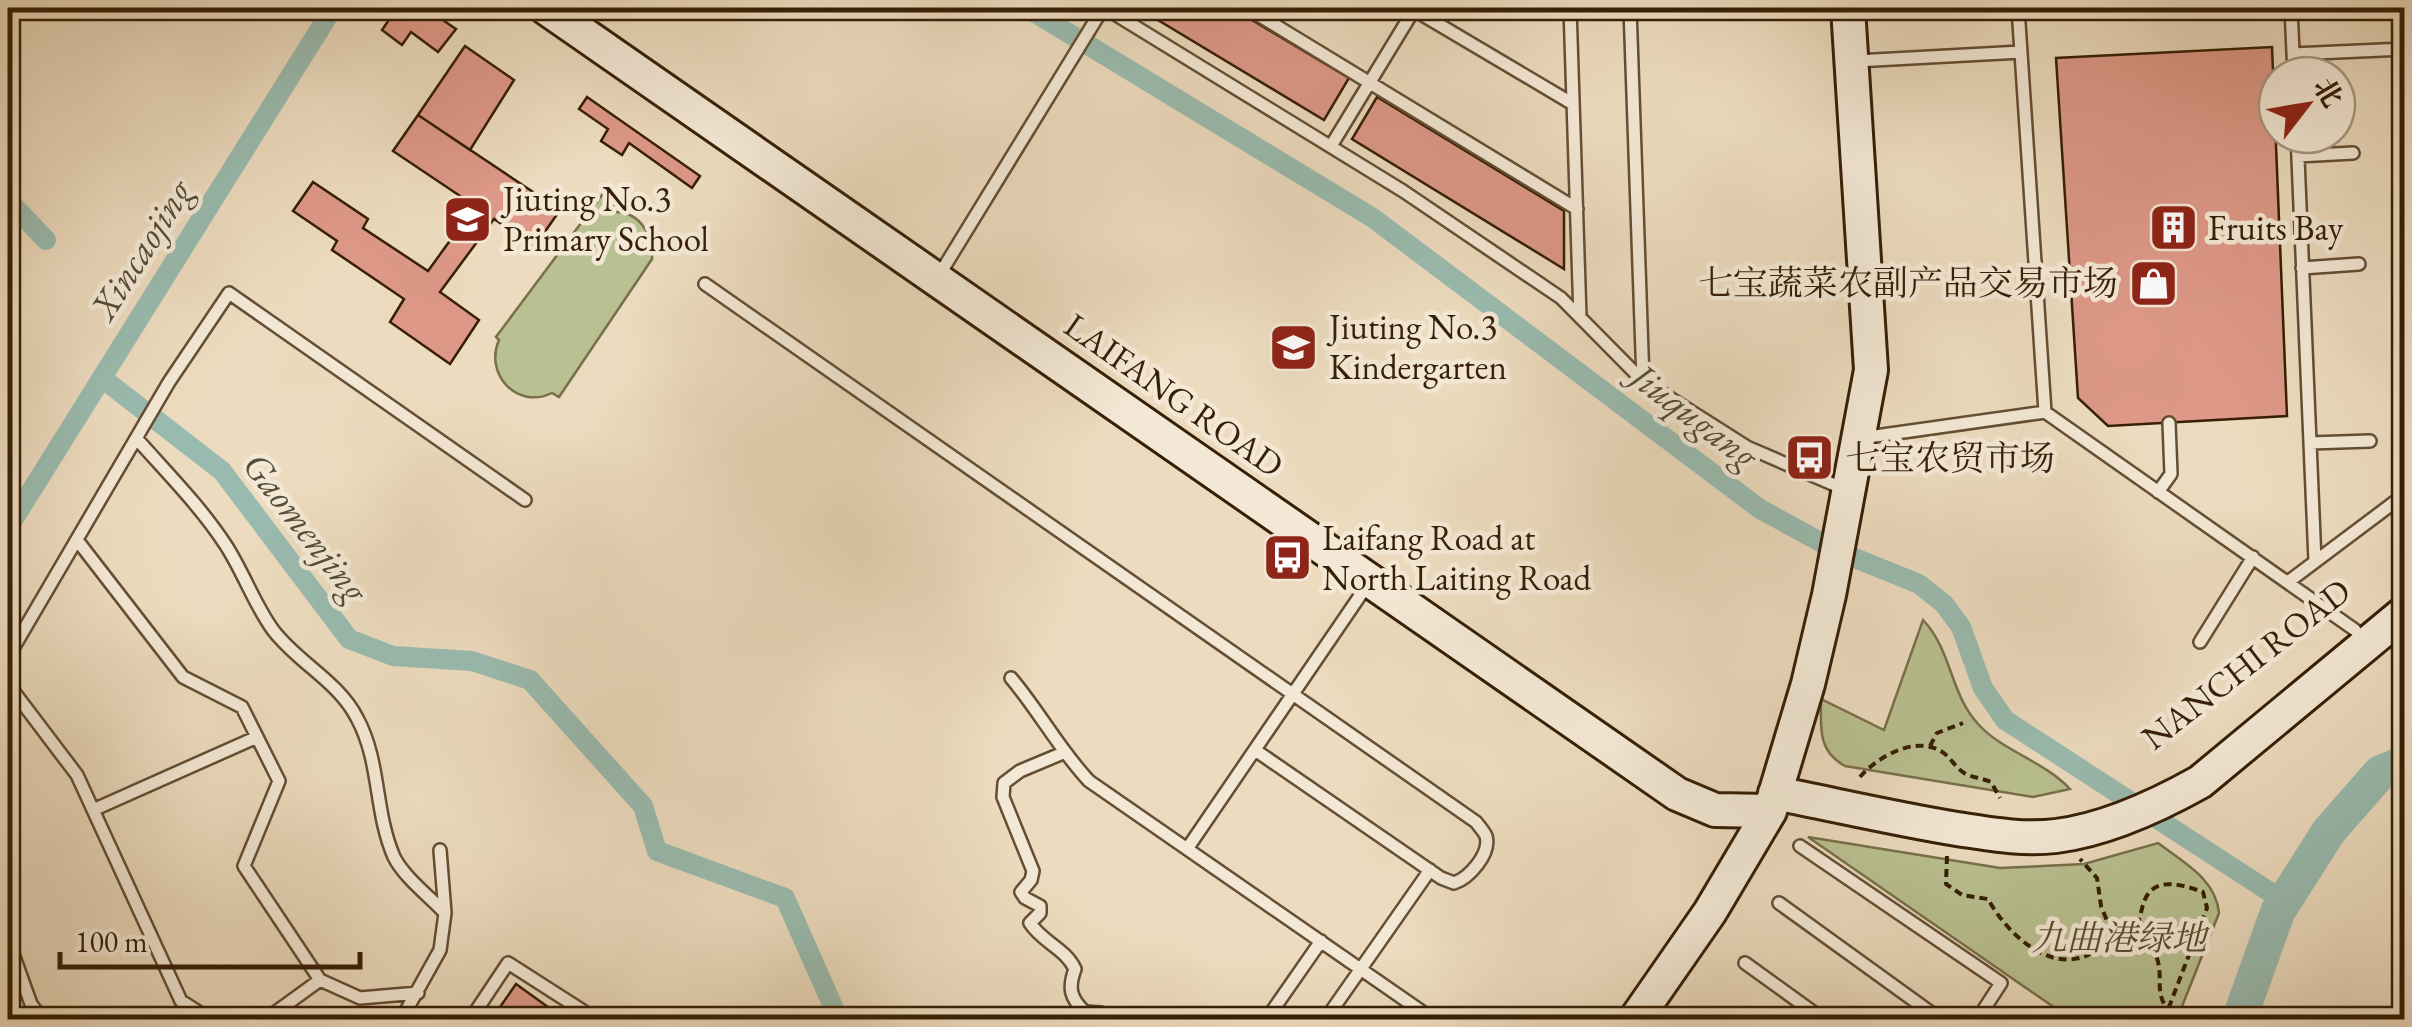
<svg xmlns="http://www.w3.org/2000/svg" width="2412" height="1027" viewBox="0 0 2412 1027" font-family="'EB Garamond','Noto Serif SC',serif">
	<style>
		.green { fill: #b9c091; stroke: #78704b; stroke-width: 2.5 }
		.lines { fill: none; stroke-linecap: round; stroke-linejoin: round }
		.canal { stroke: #99bbaf; stroke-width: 20 }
		.river { stroke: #99bbaf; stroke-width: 35 }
		.building { fill: #dd9887; stroke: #361f05; stroke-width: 2.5 }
		.lane-casing { stroke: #644e33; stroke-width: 16 }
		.secondary-casing { stroke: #361f05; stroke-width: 38 }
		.path { stroke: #361f05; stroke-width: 4; stroke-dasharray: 8 5; stroke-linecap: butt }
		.lane { stroke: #f3e8d5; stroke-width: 11 }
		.secondary { stroke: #f3e8d5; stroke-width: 32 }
		.labels { text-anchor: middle; stroke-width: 9; stroke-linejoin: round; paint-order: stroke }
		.poi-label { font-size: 35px; fill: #361f05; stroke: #f3e8d5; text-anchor: start }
		.street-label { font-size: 35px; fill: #361f05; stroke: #f3e8d5 }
		.park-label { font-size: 35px; font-style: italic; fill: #5d4f2f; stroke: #f3e8d5 }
		.water-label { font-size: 38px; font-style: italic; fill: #544e38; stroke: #f3e8d5 }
	</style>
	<rect width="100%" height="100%" fill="#ecdbbe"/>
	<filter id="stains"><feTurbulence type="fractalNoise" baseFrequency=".002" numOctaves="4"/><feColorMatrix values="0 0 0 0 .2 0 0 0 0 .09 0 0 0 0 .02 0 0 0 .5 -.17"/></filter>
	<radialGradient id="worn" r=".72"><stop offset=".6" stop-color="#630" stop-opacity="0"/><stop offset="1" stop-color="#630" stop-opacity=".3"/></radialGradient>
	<!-- green -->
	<path class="green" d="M602,195l13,9 -6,8c29,-3 44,20 43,47l-93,138 -7,-4c-35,17 -68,-19 -53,-53l-3,-3z
		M1923,620c29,30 27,75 56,105 25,27 65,36 91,64l-37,8 -188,-31c-28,-15 -24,-39 -24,-67l63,31z
		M1808,837l192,31 84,-4 74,-21c25,19 58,36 61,70l-42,106h-106z"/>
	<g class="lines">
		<!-- canal -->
		<path class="canal" d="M1027,8l346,210 387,291 75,41 84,34 25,20 17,23 22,61 22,32 279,181
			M8,200l38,40
			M102,378l120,93 127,168 44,17 79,5 58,19 113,126 14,45 128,47 54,122
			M8,528l325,-520"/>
		<!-- river -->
		<path class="river" d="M2239,1020l39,-109 51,-80 51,-58 24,-10"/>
	</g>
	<!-- building -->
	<path class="building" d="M397,8h28l31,21 -18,23 -27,-20 -9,13 -20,-15z
		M1138,8h94l117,70 -25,42z
		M465,46l49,34 -44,70 -52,-35z
		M2272,47l15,369 -179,10 -30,-28 -22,-340z
		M587,97l113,79 -8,12 -63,-45 -7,12 -21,-14 7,-12 -29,-20z
		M1377,97l187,114v58l-212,-130z
		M418,115l142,95 -25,36 -41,-27 -54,73 39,28 -29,44 -60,-42 14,-23 -72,-49 5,-9 -44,-30 20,-29 55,37 -5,9 65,43 47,-65 -82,-55z
		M516,984l50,36h-75z"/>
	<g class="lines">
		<defs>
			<path id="lane" d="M1105,8l298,183 158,107 82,83 104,66 97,42
				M1247,8l330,201
				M1411,8l162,96
				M1570,8l10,309
				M1630,8l13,373
				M2018,8l27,404 310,218
				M2291,8l3,67
				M2293,54l111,-5
				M1856,61l165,-9
				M2297,135l18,426
				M1331,146l84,-138
				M2298,156l55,-3
				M2302,268l57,-4
				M938,277l165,-269
				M705,284l771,538c3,4 9,11 10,14 5,18 -17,42 -32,47l-13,-5 -186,-128
				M1861,438l184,-26
				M137,439c30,34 63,67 88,105 18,27 29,60 48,86 25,33 65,51 84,88 24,44 17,93 37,139 10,20 35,39 51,56
				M2310,443l60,-2
				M2158,492l13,-18 -2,-51
				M77,540l106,137 59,30 37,74 -35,85 76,114 40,18 58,-5
				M2288,582l116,-87
				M2200,642l53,-85
				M8,657l161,-275 60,-89 296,207
				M1011,678c28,33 48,71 78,103l345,239
				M8,684l69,91 104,226 30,19
				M1063,753l-43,18 -16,12 -1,14 30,74 -2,9 -10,12 4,6 15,8v7l-10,10c12,19 35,25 45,46 -7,19 -5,29 10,43l16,1 16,7
				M93,810l164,-73
				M1800,846l201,137 -24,37
				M1187,849l181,-265
				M1779,903l162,117
				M8,940l23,64 12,16
				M1745,963l79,57
				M265,1020l55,-40
				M401,1020l39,-70 5,-37 -5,-63
				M470,1020l38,-57 89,57
				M1266,1020l55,-79
				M1325,1020l105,-150"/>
			<path id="secondary" d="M546,8l1131,786 38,16 55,1
				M1775,793c61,12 121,26 182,36 33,5 65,11 99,7 49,-6 101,-30 144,-54l204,-169
				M1635,1020l75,-108 60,-101 38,-127 21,-89 42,-225 -23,-362"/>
		</defs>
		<!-- lane casing -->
		<use href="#lane" class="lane-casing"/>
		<!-- secondary casing -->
		<use href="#secondary" class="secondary-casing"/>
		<!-- path -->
		<path class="path" d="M1930,746l7,-13 26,-10
			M1860,777c18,-21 59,-44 85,-23 8,7 13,17 23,21 8,3 16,4 23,7l9,16
			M1947,856l-1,28 16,11 26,4c18,33 61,76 102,55 10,-6 18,-11 22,-21l-11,-27 -4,-28 -17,-19
			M2130,930c49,29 17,56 38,79
			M2112,933l24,-7c6,-10 5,-22 12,-32 12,-17 38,-8 55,-2l4,16 -43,112"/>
		<!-- lane -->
		<use href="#lane" class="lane"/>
		<!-- secondary -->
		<use href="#secondary" class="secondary"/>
	</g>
	<!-- icons -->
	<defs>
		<symbol id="school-square" viewBox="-11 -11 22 22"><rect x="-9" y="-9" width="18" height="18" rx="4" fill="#8f2418" stroke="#f3e8d5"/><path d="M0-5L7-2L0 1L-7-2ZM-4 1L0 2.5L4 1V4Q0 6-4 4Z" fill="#fff"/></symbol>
		<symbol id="building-square" viewBox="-11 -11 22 22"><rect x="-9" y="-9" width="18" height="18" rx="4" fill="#8f2418" stroke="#f3e8d5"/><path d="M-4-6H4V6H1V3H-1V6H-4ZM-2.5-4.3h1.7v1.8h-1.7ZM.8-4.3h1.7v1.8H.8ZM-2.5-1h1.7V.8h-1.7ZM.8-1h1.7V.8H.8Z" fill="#fff"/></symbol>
		<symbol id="shop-square" viewBox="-11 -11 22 22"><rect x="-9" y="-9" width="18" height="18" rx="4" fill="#8f2418" stroke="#f3e8d5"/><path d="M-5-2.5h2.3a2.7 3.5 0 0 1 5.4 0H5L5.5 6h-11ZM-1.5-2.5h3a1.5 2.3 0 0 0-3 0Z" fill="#fff"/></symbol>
		<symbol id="bus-square" viewBox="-11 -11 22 22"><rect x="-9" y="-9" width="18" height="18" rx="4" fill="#8f2418" stroke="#f3e8d5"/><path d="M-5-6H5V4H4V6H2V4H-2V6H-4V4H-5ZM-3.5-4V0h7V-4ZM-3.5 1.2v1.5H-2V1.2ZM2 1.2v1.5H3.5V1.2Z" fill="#fff"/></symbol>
	</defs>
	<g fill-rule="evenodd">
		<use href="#school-square" x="440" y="192" width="55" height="55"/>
		<use href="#building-square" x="2146" y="200" width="55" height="55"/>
		<use href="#shop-square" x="2126" y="256" width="55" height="55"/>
		<use href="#school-square" x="1266" y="320" width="55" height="55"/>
		<use href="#bus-square" x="1782" y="430" width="55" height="55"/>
		<use href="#bus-square" x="1260" y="530" width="55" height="55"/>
	</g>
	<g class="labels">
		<!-- poi labels -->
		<g class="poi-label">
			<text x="503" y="211">Jiuting No.3<tspan x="503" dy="40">Primary School</tspan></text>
			<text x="2208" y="240">Fruits Bay</text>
			<text x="2118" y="295" text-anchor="end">七宝蔬菜农副产品交易市场</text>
			<text x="1329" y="339">Jiuting No.3<tspan x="1329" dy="40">Kindergarten</tspan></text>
			<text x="1845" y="470">七宝农贸市场</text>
			<text x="1322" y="550">Laifang Road at<tspan x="1322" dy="40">North Laiting Road</tspan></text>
		</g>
		<!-- street labels -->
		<g class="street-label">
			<text transform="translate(1174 395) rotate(35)" y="12">LAIFANG ROAD</text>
			<text transform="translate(2246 664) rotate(-38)" y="12">NANCHI ROAD</text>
		</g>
		<!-- park labels -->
		<g class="park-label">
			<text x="2119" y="950">九曲港绿地</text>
		</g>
		<!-- water labels -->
		<g class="water-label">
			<text transform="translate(141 249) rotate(-58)" y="13">Xincaojing</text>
			<text transform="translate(1695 416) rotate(37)" y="13">Jiuqugang</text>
			<text transform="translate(306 527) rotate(52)" y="13">Gaomenjing</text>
		</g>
	</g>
	<!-- margin -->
	<rect width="2412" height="1027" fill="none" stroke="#ecdbbe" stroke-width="40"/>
	<rect x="10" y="10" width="2392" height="1007" fill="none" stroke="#361f05" stroke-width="5"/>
	<rect x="20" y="20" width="2372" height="987" fill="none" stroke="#361f05" stroke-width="2.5"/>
	<!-- north arrow -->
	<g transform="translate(2307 105) rotate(59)"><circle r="48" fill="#f3e8d5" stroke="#a79882" stroke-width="2.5"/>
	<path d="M0-8L18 38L0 25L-18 38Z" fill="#8f2418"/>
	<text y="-15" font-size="28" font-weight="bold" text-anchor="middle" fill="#361f05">北</text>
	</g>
	<!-- scale -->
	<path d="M60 952v15h300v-15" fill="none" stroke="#361f05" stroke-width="5"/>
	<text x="75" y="952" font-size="30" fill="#361f05" stroke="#f3e8d5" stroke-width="8" paint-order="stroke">100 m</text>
	<rect width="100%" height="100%" filter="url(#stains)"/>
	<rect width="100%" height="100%" fill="url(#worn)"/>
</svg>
